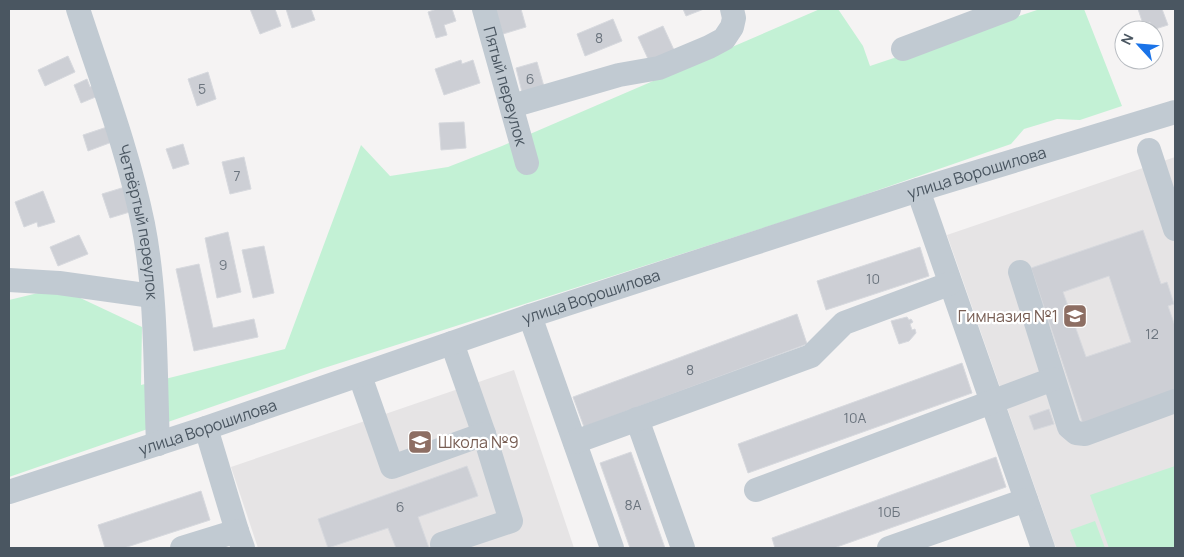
<svg xmlns="http://www.w3.org/2000/svg" width="1184" height="557" viewBox="0 0 1184 557" font-family="Manrope,sans-serif">
	<style>
		.education { fill: #e6e4e5 }
		.green { fill: #c3f1d5 }
		.building { fill: #cdcfd5; stroke: #d7d9de; fill-rule: evenodd }
		.lines { fill: none; stroke-linecap: round; stroke-linejoin: round }
		.minor { stroke: #c1cad2; stroke-width: 24 }
		.labels { text-anchor: middle; stroke-width: 4.5; stroke-linejoin: round; paint-order: stroke }
		.number-label { font-size: 14px; fill: #6b747e }
		.street-label { font-size: 16px; fill: #4a5661; stroke: #fff }
		.education-label { font-size: 16px; fill: #785e54; stroke: #fff; text-anchor: end }
	</style>
	<rect width="100%" height="100%" fill="#f5f3f3"/>
	<!-- education -->
	<path class="education" d="M1175,157v391h-119l-109,-313z
		M514,370l60,178h-316l-27,-81z"/>
	<!-- green -->
	<path class="green" d="M820,9h18l25,37 7,20 170,-57h44l38,97 -42,14 -23,-1 -33,10 -13,15 -179,62 -511,163 -312,108v-177l50,-12 83,39 -1,58 144,-36 76,-204 29,31 58,-9 54,-21z
		M1175,466v82h-66l-19,-53z
		M1095,521l10,27h-28l-7,-18z"/>
	<!-- building -->
	<path class="building" d="M250,9h25l6,17 -21,8z
		M286,9h25l4,11 -23,8z
		M437,9h15l4,12 -12,4 3,10 -11,3 -8,-26z
		M495,9h26l5,18 -23,7z
		M683,9h21l-18,7z
		M1138,9h24l6,16 -16,5 -2,-8 -7,2z
		M613,19l9,22 -37,15 -8,-22z
		M663,26l11,24 -25,11 -11,-24z
		M68,56l7,16 -30,14 -7,-16z
		M461,60l1,4 11,-4 7,23 -36,12 -9,-26z
		M537,62l8,28 -22,6 -7,-28z
		M208,72l8,27 -19,7 -9,-27z
		M87,79l3,8 3,-1 5,10 -17,7 -7,-18z
		M464,122l2,26 -25,2 -2,-27z
		M107,127l5,15 -24,9 -5,-16z
		M183,144l6,20 -16,5 -7,-20z
		M244,157l7,32 -21,5 -8,-32z
		M125,187l8,24 -23,7 -8,-24z
		M43,191l12,31 -17,5 -1,-5 -13,5 -9,-25z
		M1143,230l18,54 6,-2 7,22 -6,2 7,20v66l-92,32 -52,-156zM1109,276l22,66 -45,15 -23,-65z
		M228,232l13,60 -24,6 -12,-60z
		M79,235l9,19 -30,12 -8,-19z
		M264,246l10,47 -21,5 -11,-48z
		M920,247l9,29 -103,34 -9,-29z
		M199,264l14,64 41,-9 4,18 -64,14 -18,-82z
		M797,314l10,30 -223,83 -11,-30z
		M907,317l2,3 2,-1 2,3 -3,2 2,6 3,-1 1,4 -7,8 -10,3 -8,-23z
		M962,363l10,30 -224,80 -10,-29z
		M1049,409l5,15 -20,6 -5,-14z
		M631,452l34,96h-35l-30,-85z
		M996,457l10,30 -172,61h-59l-3,-10z
		M467,466l11,30 -60,21 11,31h-33l-8,-20 -60,20 -10,-29z
		M201,491l9,29 -86,28h-19l-7,-23z"/>
	<g class="lines">
		<!-- minor -->
		<g class="minor">
			<path id="s1" d="M78,9c23,71 50,141 65,215 14,71 12,147 15,220"/>
			<path id="s2" d="M484,9l43,154"/>
			<path d="M903,49l106,-40"/>
			<path d="M512,106l107,-31 40,-7 50,-21 15,-8 8,-12 2,-9 -2,-9"/>
			<path d="M1149,150l26,79"/>
			<path d="M918,190l125,358"/>
			<path d="M1020,272l49,155 7,6 9,1 90,-33"/>
			<path d="M9,280l50,3 93,13"/>
			<path d="M530,316l82,232"/>
			<path d="M452,343l32,91"/>
			<path d="M360,376l32,91 92,-33 27,87 -69,23"/>
			<path d="M637,419l46,129"/>
			<path d="M206,428l31,103"/>
			<path d="M575,442l236,-86 33,-33 105,-39"/>
			<path d="M756,490l297,-111"/>
			<path id="s3" d="M9,492l197,-64 324,-112 388,-126 257,-78"/>
			<path d="M182,548l55,-17 6,17"/>
			<path d="M889,548l137,-48"/>
		</g>
	</g>
	<!-- icons -->
	<defs>
		<symbol id="school-square" viewBox="-11 -11 22 22"><rect x="-9" y="-9" width="18" height="18" rx="4" fill="#8d6e63" stroke="#fff"/><path d="M0-5L7-2L0 1L-7-2ZM-4 1L0 2.5L4 1V4Q0 6-4 4Z" fill="#fff"/></symbol>
	</defs>
	<g fill-rule="evenodd">
		<use href="#school-square" x="1061" y="302" width="28" height="28"/>
		<use href="#school-square" x="406" y="428" width="28" height="28"/>
	</g>
	<g class="labels">
		<!-- number labels -->
		<g class="number-label">
			<text x="599" y="43">8</text>
			<text x="530" y="84">6</text>
			<text x="202" y="94">5</text>
			<text x="237" y="181">7</text>
			<text x="223" y="270">9</text>
			<text x="873" y="284">10</text>
			<text x="1152" y="339">12</text>
			<text x="690" y="375">8</text>
			<text x="855" y="423">10А</text>
			<text x="633" y="510">8А</text>
			<text x="400" y="512">6</text>
			<text x="889" y="517">10Б</text>
		</g>
		<!-- street labels -->
		<g class="street-label">
			<text dy="6" stroke="none"><textPath href="#s2" startOffset="80">Пятый переулок</textPath></text>
			<text dy="6" stroke="none"><textPath href="#s3" startOffset="1019">улица Ворошилова</textPath></text>
			<text dy="6" stroke="none"><textPath href="#s1" startOffset="222">Четвёртый переулок</textPath></text>
			<text dy="6" stroke="none"><textPath href="#s3" startOffset="614">улица Ворошилова</textPath></text>
			<text dy="6" stroke="none"><textPath href="#s3" startOffset="209">улица Ворошилова</textPath></text>
		</g>
		<!-- education labels -->
		<g class="education-label">
			<text x="1058" y="322">Гимназия №1</text>
			<text x="438" y="448" text-anchor="start">Школа №9</text>
		</g>
	</g>
	<!-- border -->
	<rect width="1184" height="557" fill="none" stroke="#4a5661" stroke-width="20"/>
	<!-- north arrow -->
	<g transform="translate(1139 45) rotate(296)"><circle r="24" fill="#ffffff" stroke="#b7bbc0"/>
	<path d="M0-4L9 19L0 12L-9 19Z" fill="#1a73e8"/>
	<text y="-8" font-size="14" font-weight="bold" text-anchor="middle" fill="#4a5661">N</text>
	</g>
</svg>
